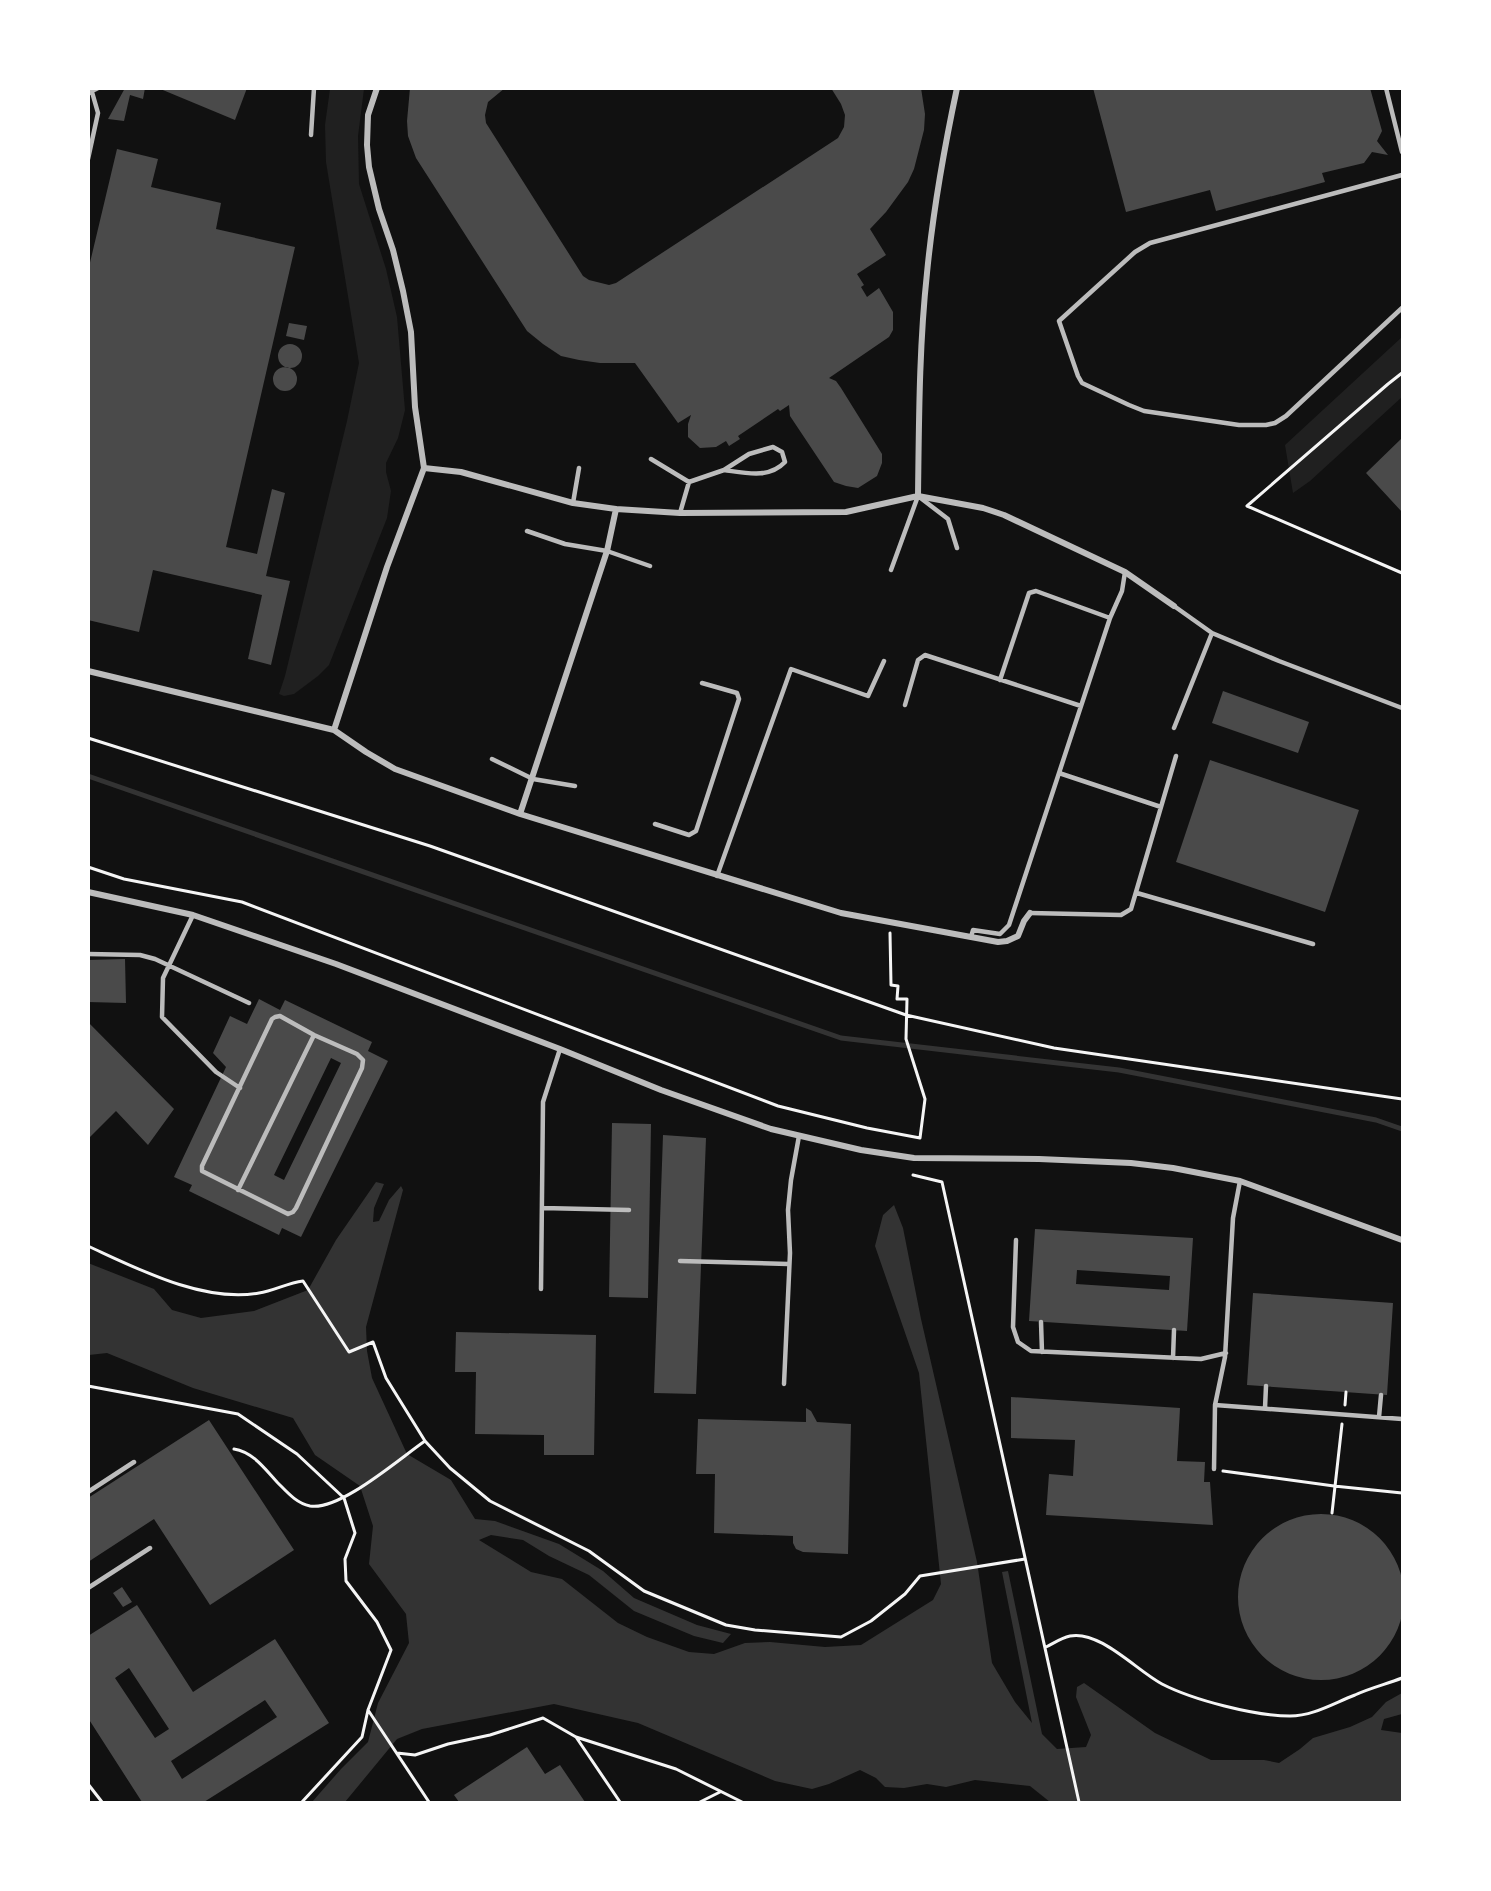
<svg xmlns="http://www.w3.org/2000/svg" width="1491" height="1891" viewBox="0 0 1491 1891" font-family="'PT Sans Narrow',sans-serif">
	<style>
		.green { fill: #202020 }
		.water { fill: #333 }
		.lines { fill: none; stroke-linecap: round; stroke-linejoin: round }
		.stream { stroke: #333; stroke-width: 5 }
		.building { fill: #4a4a4a; fill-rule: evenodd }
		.path { stroke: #f5f5f5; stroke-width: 3 }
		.service { stroke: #bcbcbc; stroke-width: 4.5 }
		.minor { stroke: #bcbcbc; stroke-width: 6 }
	</style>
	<rect width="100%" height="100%" fill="#111"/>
	<!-- green -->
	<path class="green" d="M330,89h34l-6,47 1,48 27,85 11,48 8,93 -7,28 -12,25v9l5,19 -4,27 -58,147 -11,11 -24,18 -10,2 -5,-2 6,-18 62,-255 12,-58 -33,-201 -1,-37z
		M1402,337v60l-92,84 -17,12 -8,-48z"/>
	<!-- water -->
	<path class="water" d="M376,1182l8,2 -10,24 -1,14 6,-1 10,-21 12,-14 2,4 -37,137 1,24 5,27 35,76 44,26 24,39 20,2 64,23 44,27 31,27 63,27 34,9 -8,9 -29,-7 -60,-25 -45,-36 -40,-19 -26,-16 -32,-5 -12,5 52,32 31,7 56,44 29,14 42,15 25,2 31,-11 25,-1 55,5 36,-2 72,-45 8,-16 -22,-211 -44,-127 8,-31 11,-10 9,23 18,91 56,243 15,101 23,39 17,21 -30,-151 6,-1 34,163 15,15 29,-2 5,-12 -15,-38 1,-10 7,-4 71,50 56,27h53l15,3 21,-14 13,-11 37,-11 22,-10 14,-15 16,-9v21l-18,5 -3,11 21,3v69h-352l-20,-16 -55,-6 -29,7 -19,-3 -23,4 -19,-1 -9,-9 -16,-8 -31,14 -17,5 -37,-8 -137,-58 -84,-19 -132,25 -25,10 -52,63h-33l29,-33 27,-27 10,-39 31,-60 -3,-29 -37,-50 4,-38 -13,-40 -45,-31 -22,-37 -100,-30 -86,-35 -18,2 -1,-92 66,26 18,21 29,8 53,-7 54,-21 28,-50z"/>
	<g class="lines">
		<!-- stream -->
		<path class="stream" d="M88,776l753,262 278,32 257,50 26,9"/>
	</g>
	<!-- building -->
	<path class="building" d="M125,88h20l-2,11 -13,-4 -6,26 -16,-2z
		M158,88h89l-12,32z
		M410,88h95l-17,14 -3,13 1,8 97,153 6,4 20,5 7,-2 222,-145 6,-11 1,-12 -4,-11 -10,-16h90l4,26 -1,16 -10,39 -6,13 -22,30 -16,17 16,26 -29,19 7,11 -3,2 6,10 12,-9 14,24v18l-4,7 -60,41 7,3 5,7 41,66v9l-5,13 -19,12 -12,-2 -12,-4 -44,-66 -1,-11 -9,6 -2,-2 -40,27 2,3 -11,7 -3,-5 -10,6 -16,1 -12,-11v-13l3,-9 -13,8 -43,-60h-35l-21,-3 -18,-4 -18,-12 -16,-13 -111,-173 -8,-22 -1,-15z
		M1093,88h277l12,43 -5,10 11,14 -16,-3 -8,11 -42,10 3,9 -109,29 -6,-21 -84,22z
		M117,149l41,10 -7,28 70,16 -5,26 79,18 -69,300 31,7 15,-65 13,4 -19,83 24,5 -19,84 -23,-6 14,-64 -109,-25 -14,62 -51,-12v-349z
		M289,323l18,3 -3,14 -18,-4z
		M278 356a12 12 0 1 1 24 0a12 12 0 1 1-24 0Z
		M273 379a12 12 0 1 1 24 0a12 12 0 1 1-24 0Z
		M1402,438v74l-36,-39z
		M1223,691l86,31 -11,31 -86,-30z
		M1210,760l149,50 -34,102 -149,-50z
		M125,959l1,44 -38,-1v-42z
		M259,999l21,11 5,-10 87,42 -4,9 20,10 -87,176 -19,-9 -3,7 -90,-44 3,-6 -18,-8 52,-110 -13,-14 17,-37 17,8zM331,1058l10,5 -57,117 -10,-5z
		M88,1022l86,87 -26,36 -32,-34 -28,28z
		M612,1123l39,1 -3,174 -39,-1z
		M663,1135l43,3 -10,256 -42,-1z
		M1035,1229l158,9 -6,93 -158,-10zM1077,1270l93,6 -1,14 -93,-6z
		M1253,1293l140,10 -6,92 -140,-10z
		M456,1332l140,3 -2,120h-50v-20l-69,-1 1,-62h-21z
		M1011,1397l169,11 -3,53 28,1 -1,20h6l3,43 -167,-10 3,-41 24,2 2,-36 -64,-2z
		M806,1408l5,3 6,11 34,2 -3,130 -45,-2 -7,-3 -3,-6v-7l-79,-3 1,-59h-19l2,-55 108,3z
		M209,1420l85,130 -84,55 -56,-86 -66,43v-64z
		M1238 1597a83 83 0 1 1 166 0a83 83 0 1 1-166 0Z
		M122,1587l10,15 -9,5 -10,-14z
		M137,1605l56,87 82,-53 54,84 -125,79h-62l-54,-84v-82zM129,1668l40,61 -14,9 -40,-60zM265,1700l12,17 -95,62 -11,-18z
		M527,1747l18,27 15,-9 25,37h-126l-5,-7z"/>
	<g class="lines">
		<!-- path -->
		<path class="path" d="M1402,373l-14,11 -141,122 155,67
			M88,738l342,108 476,169 148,33 348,51
			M88,867l36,12 118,23 536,204 89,22 53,10 5,-39 -19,-60 1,-40h-10l1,-13 -7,-1 -1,-52
			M913,1175l29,7 137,620
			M88,1246c50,23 115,57 171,47 15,-2 28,-10 44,-12l46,71 24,-10 13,36 39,63 25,27 40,33 99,50 55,40 82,34 29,5 86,7 30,-16 34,-27 15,-18 105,-17
			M88,1386l150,28 59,40 47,44 11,35 -10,26 1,22 31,41 14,28 -23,60 -6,27 -60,65
			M1345,1405l1,-13
			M234,1449c19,3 31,20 43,33 10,10 19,21 33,24 30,5 90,-48 115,-65
			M1223,1471l111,15 68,7
			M1332,1513l10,-89
			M1046,1647c8,-4 15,-9 24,-11 30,-6 67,35 92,48 31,16 93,32 128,32 23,0 44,-13 65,-21 15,-7 32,-11 47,-17
			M368,1710l61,92
			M576,1737l44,65
			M397,1753l18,2 33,-11 42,-9 53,-17 33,19 100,32 66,33
			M88,1784l14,18
			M700,1802l20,-10"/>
		<!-- service -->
		<path class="service" d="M1386,88l16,64
			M88,93l10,-5
			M311,135l3,-47
			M88,159l10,-46 -6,-21
			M1402,175l-252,68 -15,9 -76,69 19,55 4,7 47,22 15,6 95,14h27l9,-2 11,-7 116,-108
			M651,459l38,23 -9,31
			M689,482l35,-12 25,-16 24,-7 9,5 3,10c-16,17 -39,11 -61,8
			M573,503l6,-35
			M527,531l38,13 42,7 43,15
			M891,570l27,-74 30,23 9,29
			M1174,606l38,27 67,28 123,47
			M1110,618l12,-27 3,-19
			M905,705l13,-45 7,-5 156,51
			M1174,728l38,-95
			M492,759l41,20 42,7
			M1059,773l102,34
			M655,824l34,11 7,-4 43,-132 -2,-6 -35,-10
			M717,876l74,-207 77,27 16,-35
			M1137,893l176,51
			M1030,913l91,2 10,-6 45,-153
			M193,915l-30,63 -1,39 54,55 24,16
			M971,937l2,-7 27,4 9,-9 101,-307 -74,-27 -7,2 -29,87
			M88,954l52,1 15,4 94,44
			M280,1016l34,19 43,19 6,6 -1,8 -66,140 -3,4 -5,2 -86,-43v-5l70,-147 3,-2z
			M238,1190l76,-155
			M543,1208l86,2
			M1016,1240l-3,87 5,15 13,9 170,8 25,-6
			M680,1261l108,3
			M541,1289l2,-187 17,-53
			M1041,1322l1,30
			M1173,1358l1,-28
			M784,1384l6,-131 -2,-43 3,-30 8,-44
			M1215,1405l187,14
			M1265,1408l1,-22
			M1379,1417l2,-22
			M1214,1469l1,-64 10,-48 8,-139 7,-37
			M88,1492l46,-30
			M88,1588l62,-40"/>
		<!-- minor -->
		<path class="minor" d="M424,468l37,4 112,31 43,6 64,4 166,-1 72,-16 65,12 21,7 121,57 49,34
			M918,496c1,-74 1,-149 9,-223 6,-62 17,-124 30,-185
			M88,671l246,59 32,22 29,17 125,45 321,99 157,29 9,-1 11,-5 6,-15 6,-8
			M334,730l53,-163 37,-99 -9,-61 -4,-75 -8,-41 -10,-41 -14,-41 -10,-42 -2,-22 1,-30 9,-27
			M520,814l87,-263 9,-42
			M88,892l105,23 143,49 224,85 101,41 110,39 90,21 53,8 125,1 92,4 42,5 67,13 162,59"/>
	</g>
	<!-- border -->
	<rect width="1491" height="1891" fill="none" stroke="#ffffff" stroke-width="180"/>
</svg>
